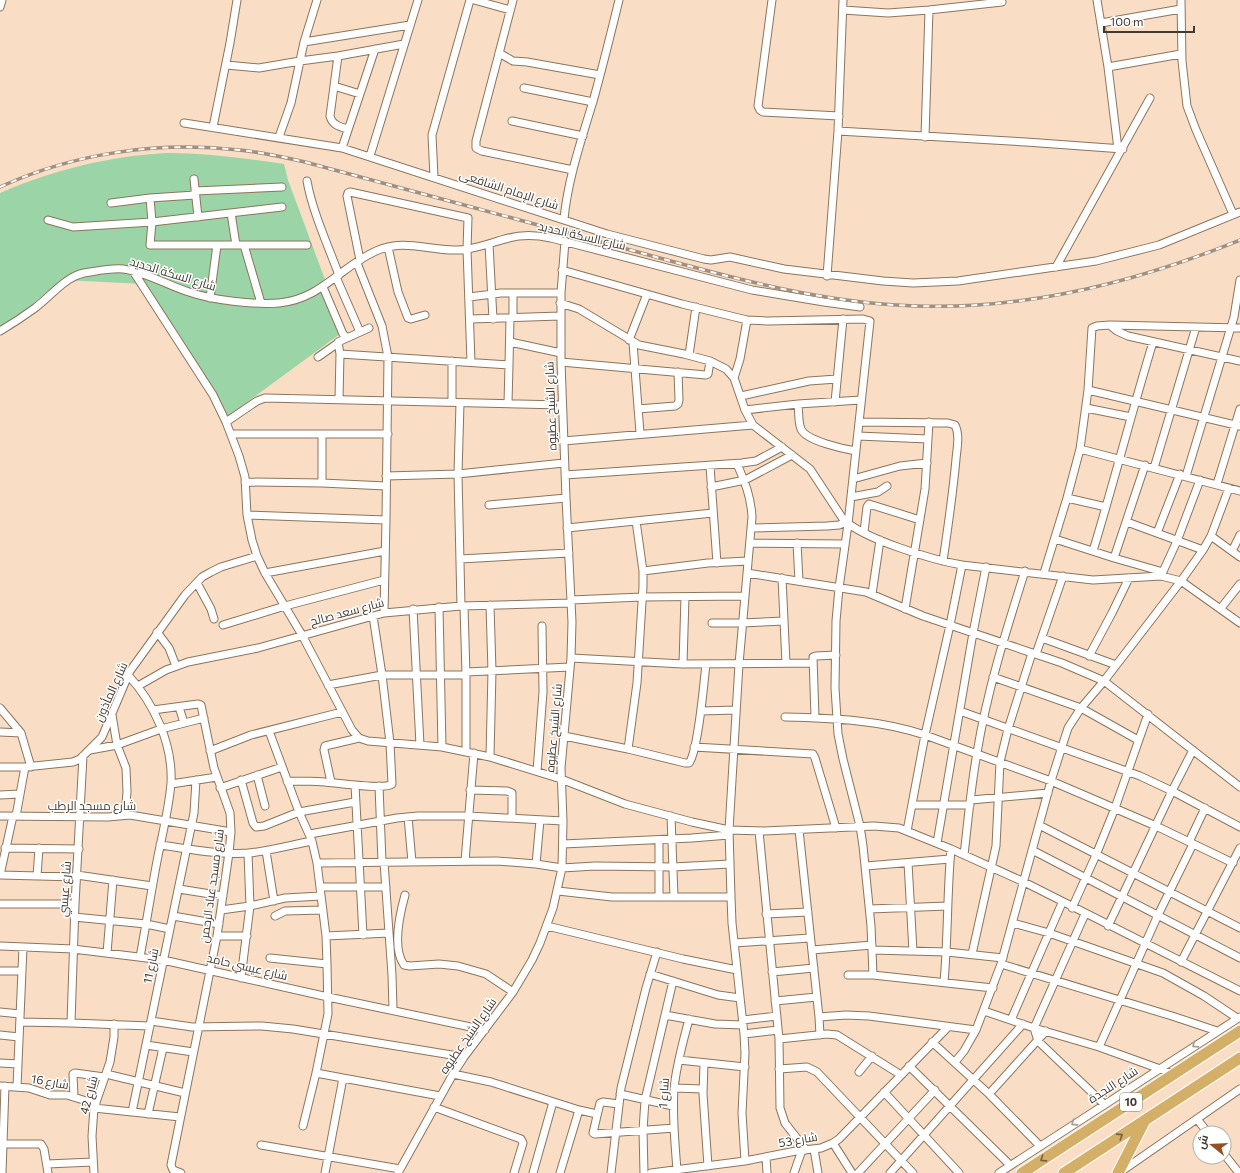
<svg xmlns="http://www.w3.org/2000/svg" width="1240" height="1173" viewBox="0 0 1240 1173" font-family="Commissioner,Cairo,sans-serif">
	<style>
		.green { fill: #9bd4a6 }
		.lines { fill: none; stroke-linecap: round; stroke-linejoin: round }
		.street-casing { stroke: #8c745d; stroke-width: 9 }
		.primary-casing { stroke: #fff; stroke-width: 13 }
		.street { stroke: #fff; stroke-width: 7 }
		.primary { stroke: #d4af67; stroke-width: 11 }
		.rail-casing { stroke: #a28f7e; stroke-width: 3.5 }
		.rail { stroke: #fff; stroke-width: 2; stroke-dasharray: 6; stroke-linecap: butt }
		.oneway { stroke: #a19c97 }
		.oneway2 { stroke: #766243 }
		.labels { text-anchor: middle; stroke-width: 3; stroke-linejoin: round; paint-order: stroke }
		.shield { fill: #fff; stroke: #7b746d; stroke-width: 1 }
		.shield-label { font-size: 11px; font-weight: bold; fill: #43392f }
		.street-label { font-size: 12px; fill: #43392f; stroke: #fff }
	</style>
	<rect width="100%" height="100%" fill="#f9dec5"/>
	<!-- green -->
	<path class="green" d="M167,153c39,0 78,5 117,11l4,16 56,151 -120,88 -80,-135 -81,-4 -39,31 -24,16v-134c53,-23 109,-37 167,-40z"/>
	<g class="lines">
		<defs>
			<path id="street" d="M317,0l-13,42 -4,19 38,-5 66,-12
				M474,0l36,10
				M513,0l-37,141v7l6,3 91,19
				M772,0l-14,106 2,4 3,2 76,4
				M1097,0l11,67 10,82
				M1181,0l1,61 5,45 9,24 37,84
				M0,7l2,-7
				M843,10l45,3 41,-3 73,-8
				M1101,23l80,-14
				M304,42l106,-17
				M499,53l14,8 14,1 73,13
				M338,56l-8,60c2,9 10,11 18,13
				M226,65l33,3 41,-7 -9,42 -12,34
				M1108,67l73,-13
				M334,86l26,8
				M524,88l69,14
				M512,121l71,15
				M184,123l158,25 265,86 97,25 7,1 19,-3 54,12 99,12 30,2 45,-2 138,-20 63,-16 81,-33
				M213,127l17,-84 7,-43
				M838,131l188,11 97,7
				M925,137l4,-127
				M342,148l33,-99
				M370,156l48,-156
				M434,177l-2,-42 38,-135
				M194,179l4,38
				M307,181c5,29 21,65 32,94
				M195,191l87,-4
				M150,198l45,-3
				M111,203l39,-5 2,24 130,-15
				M231,213l5,32
				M564,219c4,-41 18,-81 30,-121 9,-33 17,-65 25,-98
				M48,220l25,7 79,-5 -2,23h94
				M489,244l4,75
				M388,247l10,45 10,26 3,1 14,-4
				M360,260l-13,-64 1,-3 2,-1 118,26 -1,31 4,113
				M1056,267l94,-169
				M562,270l120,34 65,16 20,1 96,-2 7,2 -22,203 -9,64 -3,33 -1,67 3,46 5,25 17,67 3,20 8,80 2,49
				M133,271l80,124 13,27 13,34 6,21 2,38 5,25 5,16 8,17 37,62 50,95 7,8 9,3 74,6 48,10 71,22 64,25 67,18 37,8 35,1 110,-5 25,2 52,21 73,33 216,109
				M827,276l11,-145 5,-131
				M336,277l24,55
				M323,287l20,47 4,4 -9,4 2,12 -1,45
				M513,294v24
				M469,297l32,-4h60
				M210,298l7,-53
				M261,303l-17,-58h63
				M560,303l19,6 60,36 45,9 26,7 16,8 8,9 11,32 8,15 57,44 33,50c20,20 90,41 119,46l131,15 68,-4 20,5 59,42
				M470,319l90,-3
				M1111,326l6,5 11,5 112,25
				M0,331c12,-7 24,-15 35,-23 16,-12 30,-31 49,-35 13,-2 26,-5 39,-4 23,3 44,16 66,23 22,8 66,13 90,11 42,-4 61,-36 97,-52 28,-13 52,0 81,-1 18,0 35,-8 52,-12 14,-4 28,-3 42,0l201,52 72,12 36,5
				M347,338l22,-10
				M629,340l18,-46
				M510,342l51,11
				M633,343l7,90
				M340,354l169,11 1,-47
				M689,355l7,-48
				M318,357l20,-14
				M561,362l145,13 2,-1 2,-13
				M734,378l6,-19 7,-39
				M1088,390l152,36
				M741,396l68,-15 28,-2
				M452,402v-41
				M835,402l8,-83
				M460,403l-2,71 3,132
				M508,403l1,-38
				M798,404c1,8 0,18 3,25 5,12 43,20 55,22
				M1086,408l45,9
				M638,409l37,-3 3,-2 1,-4 -1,-28
				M745,410l53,-6 63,-4
				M226,422l31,-21 8,-3 297,7
				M859,422l89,1 7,2c5,10 2,23 1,34 -3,34 -8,68 -13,102
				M231,434h157
				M322,434v49
				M858,436l70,3
				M563,441l190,-16
				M1080,449l160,42
				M710,466l7,97
				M1154,468l42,-141
				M565,475l177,-12 14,-2 26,-14
				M386,476l72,-2 106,-11
				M1186,476l48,-159 6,-37
				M853,479l47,-13 27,-3
				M245,482l77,1 64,3
				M1217,484l23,-75
				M711,487l34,-7 47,-25
				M1229,488l-18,48 -8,14 -22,31 -77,100 136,106
				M851,497l27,-5 9,-6
				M1067,498l39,9
				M489,505l77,-7
				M247,515l139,5 2,-163 -6,-31 -25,-63
				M1127,522l76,28
				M567,528l146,-15
				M752,528l75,-2 12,-1 7,-3
				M864,532l3,-25 2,-3 51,16
				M1157,533l23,-59
				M1211,536l29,21
				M1055,539l59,19 49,14
				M750,543l95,1
				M797,543l2,38
				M1093,551c21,-69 39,-140 60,-209
				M1232,551l8,-16
				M1114,558l31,-93
				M460,559l109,-6
				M643,571l65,-8 40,-2
				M265,573l120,-22
				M747,573l119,19 57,24 139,47 42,18 -23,27 -13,20 -17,53 -50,183 -25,66 -12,21 -9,11
				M1044,573l23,-75 13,-49 8,-59 4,-62 5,-2 13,-1 130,3
				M1161,576l16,-35 23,-61
				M782,578l4,85
				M197,583l14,26 3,10
				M872,594l8,-54
				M571,600l71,-3 103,-1
				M464,606l2,69v77
				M439,607l3,140
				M1221,608l19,-24
				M413,609l7,136
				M905,609l20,-120 4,-67
				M384,613l2,-93
				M712,623h30l42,-2
				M223,625l62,-19 99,-26
				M157,632l12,16 7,18
				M1042,638l74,27
				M1036,654l27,-78
				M1089,656l23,-43 17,-35
				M571,658l112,6 130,-1
				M683,664l2,-67
				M466,672l104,-5
				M128,675c26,28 45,69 43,108 -2,26 -9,52 -14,78 -6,32 -11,64 -17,96
				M993,677l88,31 57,32
				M328,685l54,-10h84
				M138,686l28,-16 22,-8 70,-14 126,-35 77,-7 110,-3
				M179,707l5,16
				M0,708l21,25 10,34
				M153,710l45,-6 3,1 13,63 16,45 1,19 -2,21 -12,83 -46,229 2,5 8,3
				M701,711l35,-1
				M960,711l180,65 32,15 68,36
				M112,715l5,30 9,23 1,24 -2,23
				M785,717c47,1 95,3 140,18l126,46 105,45 77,37
				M815,717l-2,-60 3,-1 20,-1
				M269,731l30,81 13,29 5,22 9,73 1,28 1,50 -12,59 -13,53
				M0,732l21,1
				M564,736l64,13 57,14h4c9,-11 15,-81 17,-99
				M694,747l119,7 2,4 21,70
				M628,749l9,-66 6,-97v-15l-7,-50
				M90,750l27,-5 44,-16 43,-11
				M210,751l41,-16 91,-23
				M490,757l2,-86 -2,-66
				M0,767h25l48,-5 7,-3 22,-22 28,-66 55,-76 17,-18 9,-5 10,-5 36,-11
				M537,771l6,-79 -1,-66
				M257,775l8,31
				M241,780l12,43 3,4 8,-1 35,-14 56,-10
				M287,781c13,0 25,0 38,1 12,1 60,8 67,2l-2,-41 -8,-68 -9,-59
				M331,782l-7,-32 1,-4 34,-8
				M171,784l46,-7
				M355,785l8,150
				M379,786l3,76
				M220,788l62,-21
				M470,790l37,1 5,2v25
				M0,795l20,-1
				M971,800l77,-7
				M912,805h58
				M0,816l108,1 22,-2 101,17
				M16,816l9,-49
				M671,816l3,81
				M408,817l4,45
				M1039,825l201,103
				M799,830l20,187 1,18
				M759,831l20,208 1,69 5,15 21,27
				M907,831l18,-96 25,-110 12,-60
				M310,834l87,-16 21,-2h50l95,5
				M1189,842l16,-34
				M937,843l36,-210 13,-66
				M563,844l129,-6 37,-3
				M160,845c30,4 59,10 89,8 21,-2 42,-8 63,-12
				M5,848l74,1
				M1032,850l208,108
				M266,851l8,50
				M964,855c4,-34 7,-69 13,-102 10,-62 29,-122 48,-182
				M465,861l9,-108
				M384,862l8,113 1,34
				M317,863l180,-2 39,3 26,4 33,-2 78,1 57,-3
				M908,863l5,88
				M536,864l4,-44
				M866,866l84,-7
				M0,875l77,2
				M0,875l13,-59
				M77,875l75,11
				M37,876l2,-28
				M320,887h66
				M179,889l44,7
				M558,891l54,6h119l-2,-67 10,-166 13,-147c-1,-20 -7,-35 -15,-53
				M405,895c-5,18 -13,53 -1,70l6,1 29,-2 19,2 28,8 27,18
				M659,897v-57
				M731,897l1,26 12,111 1,19 -3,60 3,48
				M0,904h75
				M1072,908l24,-53 19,-47 33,-94
				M870,909l77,-3
				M221,910l29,-4 35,-8 36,-2
				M766,914l42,-2
				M1085,914l-51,114 4,13 66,63
				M173,916l46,8
				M275,916l10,-5 38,-1
				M74,917l72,7 24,5
				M1013,923l36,10 114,40 41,23 33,22
				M547,926l136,33 54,11
				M1108,926l64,-135 21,-41
				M217,936h30
				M326,936l63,-3
				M734,943l76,-5
				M0,946l73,3 90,11 165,37 157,33
				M812,950l60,-5
				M872,950l75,2 56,6
				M107,953l6,-73
				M972,954l24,-108 4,-84 8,-33 24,-76
				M270,958l57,6
				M1181,962l59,-114
				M1001,964l171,52 45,15
				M0,971h22
				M772,972l42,-4
				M650,974l68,21 22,3
				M848,975h25l120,13
				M241,978l9,-72 -2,-53
				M944,982c4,-44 3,-89 7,-133
				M775,1001l42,-4
				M984,1011l50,17 65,19 75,27
				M0,1012l20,2
				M665,1015l50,9 28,1
				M819,1017l27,-2 23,1 107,14
				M743,1020l34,-4
				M1011,1020l51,-117
				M151,1021l41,6 70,-1 31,3 171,28
				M20,1022l51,1 79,3
				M71,1023l4,-119 8,-148
				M744,1034l34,-4
				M0,1035l19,2
				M779,1039l48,-5 10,1 64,40
				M932,1042l57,52 51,52
				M146,1045l47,7
				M1099,1047l59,-132 35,-71
				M679,1060l66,7
				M0,1063l18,1
				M704,1063l-1,31 5,72
				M909,1066l101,99
				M779,1069l28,-2 10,5 96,101
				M859,1072l13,-16
				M316,1073l124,23
				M106,1074l79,19
				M453,1074l38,8 88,28 18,4
				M0,1086l29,2 21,7h17l29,9
				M17,1087l6,-140
				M674,1088l29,1
				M884,1092l75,81
				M620,1094l53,12
				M989,1094l57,-63
				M74,1097l-1,-23 2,-1 29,4
				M619,1104l-16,-2 -3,1 -7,30 2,1 79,-6
				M434,1107l87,32 2,4 -9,30
				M94,1108l86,9
				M132,1112l62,-299 2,-33
				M148,1114l15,-66
				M1197,1119l11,14
				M833,1143l19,30
				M3,1144h38l3,5 4,24
				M261,1145l139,24
				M814,1149l4,24
				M1224,1154l15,19
				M766,1157l1,16
				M47,1164l46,-2
				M677,1170c-2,-27 -5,-54 -3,-81 2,-23 9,-47 15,-70
				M2,1173l3,-87
				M94,1173l-2,-37 2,-28 16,-46 4,-25v-13
				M325,1173l18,-95
				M398,1173l55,-99 11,-17 49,-65 19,-32 8,-17 13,-35 9,-40 1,-47 -2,-53 10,-110 1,-36 -6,-124 -5,-136v-69l4,-52
				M533,1173l20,-71
				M560,1173l19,-63
				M611,1173l10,-85 25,-100 11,-36
				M644,1173l-1,-43 2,-30 28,-119
				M651,1173l94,-12 51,-10 25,-3 12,-5 6,-4 109,-112
				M794,1173l8,-23
				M858,1173l77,-83
				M890,1173l133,-149
				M999,1173l241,-156
				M1119,1173l121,-84"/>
			<path id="primary" d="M1022,1173l218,-142
				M1064,1173l176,-115
				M1118,1173l27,-53"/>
		</defs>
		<!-- street casing -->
		<use href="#street" class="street-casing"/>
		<!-- primary casing -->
		<use href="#primary" class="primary-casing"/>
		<!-- street -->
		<use href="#street" class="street"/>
		<!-- primary -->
		<use href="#primary" class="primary"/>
		<defs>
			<path id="rail" d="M0,187c74,-34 158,-46 239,-37 22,2 44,7 66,12 106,29 212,57 318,86 96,26 192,55 293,58 112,4 221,-24 324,-66"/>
		</defs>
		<!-- rail casing -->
		<use href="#rail" class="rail-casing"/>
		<!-- rail -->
		<use href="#rail" class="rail"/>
	</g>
	<!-- one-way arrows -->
	<defs><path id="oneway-chevron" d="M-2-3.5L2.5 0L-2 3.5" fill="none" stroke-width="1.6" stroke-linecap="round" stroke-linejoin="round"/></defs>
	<g class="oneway">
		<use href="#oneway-chevron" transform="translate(1195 1045) rotate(147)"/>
		<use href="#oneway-chevron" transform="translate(1074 1123) rotate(147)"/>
	</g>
	<g class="oneway2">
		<use href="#oneway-chevron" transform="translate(1120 1136) rotate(-33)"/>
		<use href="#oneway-chevron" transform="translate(1043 1159) rotate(147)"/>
	</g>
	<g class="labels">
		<!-- shield labels -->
		<rect class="shield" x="1120" y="1093" width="22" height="18" rx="3"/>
		<g class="shield-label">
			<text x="1131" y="1106">10</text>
		</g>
		<!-- street labels -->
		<g class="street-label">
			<text transform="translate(509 190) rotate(18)" y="4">شارع الإمام الشافعى</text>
			<text transform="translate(582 236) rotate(13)" y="4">شارع السكة الحديد</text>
			<text transform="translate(173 274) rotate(17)" y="4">شارع السكة الحديد</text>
			<text transform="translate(551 406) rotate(-92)" y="4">شارع الشيخ عطيوه</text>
			<text transform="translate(347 612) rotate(-15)" y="4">شارع سعد صالح</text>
			<text transform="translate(111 692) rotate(-66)" y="4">شارع المأذون</text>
			<text transform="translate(554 728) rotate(-85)" y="4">شارع الشيخ عطيوه</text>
			<text x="92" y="810">شارع مسجد الرطب</text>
			<text transform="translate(212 886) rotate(-82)" y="4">شارع مسجد عباد الرحمن</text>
			<text transform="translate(65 889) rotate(-86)" y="4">شارع عيسي</text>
			<text transform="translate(151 966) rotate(-78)" y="4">شارع 11</text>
			<text transform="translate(247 967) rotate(13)" y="4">شارع عيسي حامد</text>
			<text transform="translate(468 1036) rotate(-55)" y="4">شارع الشيخ عطيوه</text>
			<text transform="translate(50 1082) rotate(10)" y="4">شارع 16</text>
			<text transform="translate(1113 1085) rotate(-33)" y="4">شارع النجدة</text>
			<text transform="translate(664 1093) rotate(-86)" y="4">شارع 1</text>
			<text transform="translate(89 1095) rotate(-75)" y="4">شارع 42</text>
			<text transform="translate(798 1140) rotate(-10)" y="4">شارع 53</text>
		</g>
	</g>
	<!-- north arrow -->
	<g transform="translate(1212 1145) rotate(288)"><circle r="19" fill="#ffffff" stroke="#b4b0ac"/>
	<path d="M0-3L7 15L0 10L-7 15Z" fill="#955025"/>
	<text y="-6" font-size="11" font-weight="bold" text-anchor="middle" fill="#43392f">ش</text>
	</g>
	<!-- scale -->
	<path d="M1104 26v6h90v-6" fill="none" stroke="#43392f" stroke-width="2"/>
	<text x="1110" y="26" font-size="12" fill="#43392f" stroke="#ffffff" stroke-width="3" paint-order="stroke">100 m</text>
</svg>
